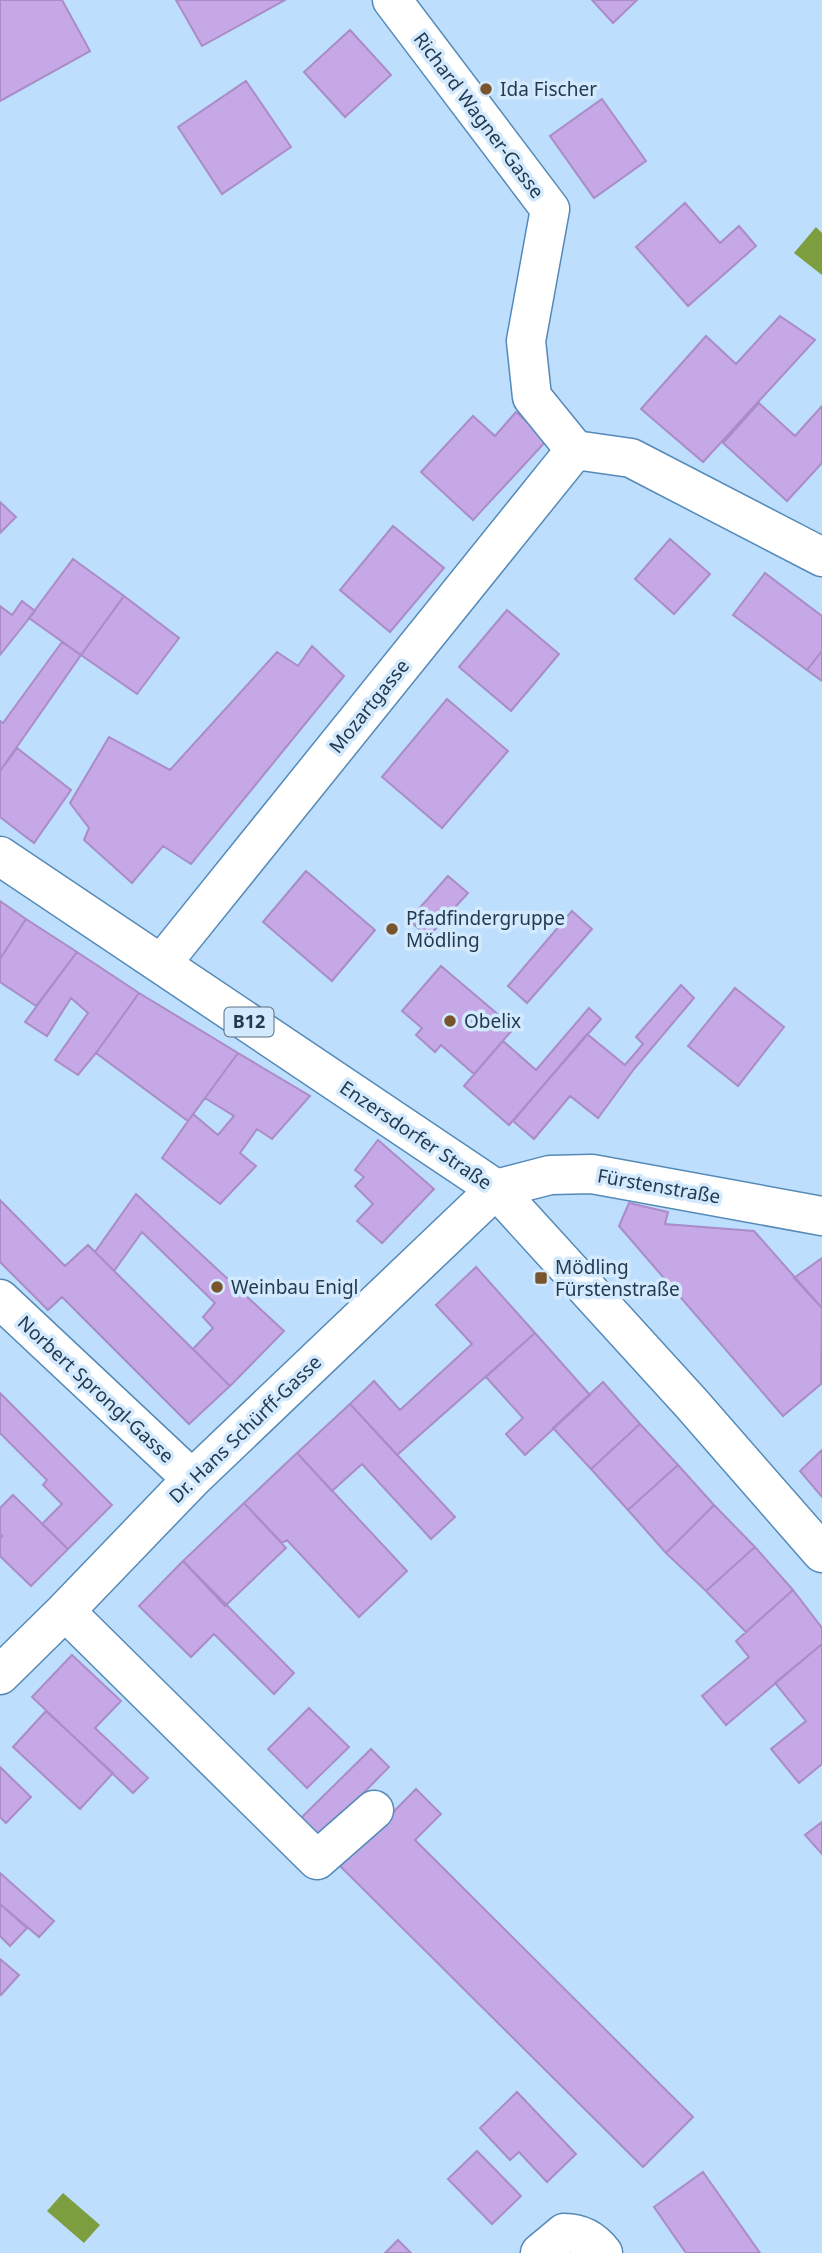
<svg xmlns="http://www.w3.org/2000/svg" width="822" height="2253" viewBox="0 0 822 2253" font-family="'Noto Sans',sans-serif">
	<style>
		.water { fill: #7c9e3e }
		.building { fill: #c5a8e5; stroke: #a98cc8; stroke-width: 2 }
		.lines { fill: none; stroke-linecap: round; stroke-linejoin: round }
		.minor-casing { stroke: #558ab8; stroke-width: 41 }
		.major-casing { stroke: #558ab8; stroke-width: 41 }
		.minor { stroke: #fff; stroke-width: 38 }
		.major { stroke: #fff; stroke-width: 38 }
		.poi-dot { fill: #79552e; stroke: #d3e9fe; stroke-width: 2.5 }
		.labels { text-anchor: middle; stroke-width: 7; stroke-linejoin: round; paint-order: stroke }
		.shield { fill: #d3e9fe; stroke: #586f84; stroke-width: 2 }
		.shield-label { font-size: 18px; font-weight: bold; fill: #243b4f }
		.poi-label { font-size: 19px; fill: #243b4f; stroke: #d3e9fe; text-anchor: start }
		.street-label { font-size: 19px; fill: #243b4f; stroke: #d3e9fe }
	</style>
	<rect width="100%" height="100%" fill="#bddefc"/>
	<!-- water -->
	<path class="water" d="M816,227l6,6v42l-28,-22z
		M63,2193l37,32 -16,18 -37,-32z"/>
	<!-- building -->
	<path class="building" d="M0,0h62l28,51 -90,50z
		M176,0h109l-83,46z
		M592,0h45l-24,23z
		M350,30l41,45 -46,42 -41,-45z
		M246,81l45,66 -69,47 -44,-67z
		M602,99l44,62 -52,37 -44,-62z
		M685,203l35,40 19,-17 17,20 -68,60 -52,-59z
		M780,316l35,24 -112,122 -62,-53 65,-73 30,28z
		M759,403l36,33 27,-30v57l-35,38 -64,-58z
		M516,412l31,28 -74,80 -52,-48 52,-56 22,20z
		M0,502l16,15 -16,16z
		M393,526l51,42 -54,64 -50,-42z
		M670,539l40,35 -36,40 -39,-35z
		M73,559l51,37 -43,59 -52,-37z
		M765,573l57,43v35l-15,19 -74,-55z
		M124,596l55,42 -42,56 -56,-39z
		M22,601l13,10 -35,44v-49l12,9z
		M507,610l52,44 -48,57 -52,-44z
		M62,642l19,13 -81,116v-50l3,2z
		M312,646l32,30 -153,188 -28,-18 -31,37 -48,-43 5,-12 -19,-25 39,-66 61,33 107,-118 21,14z
		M822,651v30l-15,-11z
		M447,699l61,52 -66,77 -60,-51z
		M17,748l54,42 -37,53 -34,-26v-46z
		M306,871l69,59 -43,51 -69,-59z
		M448,876l20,17 -40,44 -19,-17z
		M0,901l26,18 -26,40z
		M572,911l20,18 -65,74 -19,-17z
		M26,919l51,33 -41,54 -36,-24v-23z
		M77,952l62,41 -43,60 -18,22 -23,-15 33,-47 -17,-15 -24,38 -22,-14z
		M441,966l73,62 -40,46 -33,-29 -6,7 -19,-17 6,-7 -20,-17z
		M681,985l13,13 -60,71 -36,49 -28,-22 -36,43 -21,-18 74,-87 38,31 18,-21 -7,-7z
		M735,988l49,39 -46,59 -50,-40z
		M139,993l99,60 -50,68 -92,-68z
		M589,1008l12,11 -92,106 -45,-39 39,-45 33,29z
		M238,1053l72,43 -38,43 -15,-10 -17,24 16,13 -36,38 -58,-46 31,-44 25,21 16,-19 -29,-18z
		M378,1140l56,49 -52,54 -25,-22 16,-17 -18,-18 9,-9 -9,-7z
		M136,1194l148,137 -54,55 -37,-37 20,-21 -10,-11 12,-14 -73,-71 -28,39 -19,-19z
		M0,1200l65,66 23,-21 142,141 -41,38 -127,-127 -14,13 -48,-48z
		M629,1203l39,9 -3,12 89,7 68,77 -1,76 -38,32 -164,-190z
		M822,1258v50l-28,-30z
		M476,1267l59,66 -138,122 -47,-51 24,-23 26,29 72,-66 -36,-39z
		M535,1333l55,62 -65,60 -19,-21 17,-16 -37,-41z
		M603,1382l37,42 -49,45 -38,-41z
		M0,1393l112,112 -44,44 -26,-25 20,-20 -19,-19 4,-5 -47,-47z
		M350,1404l105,113 -24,22 -69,-75 -30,27 -35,-38z
		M640,1424l38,41 -50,45 -37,-41z
		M822,1450v47l-22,-26z
		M297,1453l110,118 -48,46 -72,-77 -5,3 -38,-40z
		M678,1465l36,40 -48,48 -38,-43z
		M13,1495l55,54 -37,37 -31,-30v-18l2,-2 -2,-2v-26z
		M244,1503l42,45 -61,58 -42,-45z
		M714,1505l41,42 -49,44 -40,-38z
		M755,1547l38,43 -47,42 -40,-41z
		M183,1561l111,112 -20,21 -60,-60 -23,23 -52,-51z
		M793,1590l29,38v16l-96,81 -24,-29 47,-39 -13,-16z
		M822,1644v120l-23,19 -28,-34 35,-28 -31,-38z
		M72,1655l49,46 -26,27 53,50 -15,15 -101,-96z
		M309,1708l40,39 -42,41 -39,-39z
		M46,1711l67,62 -33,36 -67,-62z
		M371,1749l18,18 -70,71 -19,-19z
		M0,1767l31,30 -25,26 -6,-6z
		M416,1789l25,25 -26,26 278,277 -50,50 -303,-301z
		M822,1822v32l-17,-19z
		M0,1873l54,48 -15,16 -39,-33z
		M0,1904l27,24 -17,18 -10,-10z
		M0,1959l19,16 -18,20 -1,-1z
		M517,2092l59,62 -29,28 -28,-30 -9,8 -30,-32z
		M477,2151l44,45 -29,28 -44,-45z
		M703,2172l57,81h-74l-32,-46z
		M398,2240l13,13h-26z"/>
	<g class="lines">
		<defs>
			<path id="minor" d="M392,0l158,209 -24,132 6,56 43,53 56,8 191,99
				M162,963l413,-513
				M0,1299l192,180
				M65,1611l252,249 57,-50
				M0,1675l65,-64 127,-132 304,-290 54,-14 42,-1 230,42
				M540,2253l24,-20c16,0 29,7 39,20"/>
			<path id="major" d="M0,856l496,333 195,214 131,150"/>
		</defs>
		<!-- minor casing -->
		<use href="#minor" class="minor-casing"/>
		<!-- major casing -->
		<use href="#major" class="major-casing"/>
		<!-- minor -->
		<use href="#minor" class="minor"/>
		<!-- major -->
		<use href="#major" class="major"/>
	</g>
	<!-- markers -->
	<g class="poi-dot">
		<circle cx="486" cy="89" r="7"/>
		<circle cx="392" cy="929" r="7"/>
		<circle cx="450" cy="1021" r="7"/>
		<rect x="534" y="1271" width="14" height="14" rx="3.5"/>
		<circle cx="217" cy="1287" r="7"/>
	</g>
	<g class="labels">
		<!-- shield labels -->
		<rect class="shield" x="224.5" y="1007.5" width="49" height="29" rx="5"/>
		<g class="shield-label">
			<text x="249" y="1028">B12</text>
		</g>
		<!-- poi labels -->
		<g class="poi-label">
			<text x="500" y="96">Ida Fischer</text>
			<text x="406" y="925">Pfadfindergruppe<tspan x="406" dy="22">Mödling</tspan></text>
			<text x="464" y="1028">Obelix</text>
			<text x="555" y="1274">Mödling<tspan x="555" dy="22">Fürstenstraße</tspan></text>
			<text x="231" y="1294">Weinbau Enigl</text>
		</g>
		<!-- street labels -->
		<g class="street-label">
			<text transform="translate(479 115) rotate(53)" y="7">Richard Wagner-Gasse</text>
			<text transform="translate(369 706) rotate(-51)" y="7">Mozartgasse</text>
			<text transform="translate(416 1135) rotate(34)" y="7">Enzersdorfer Straße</text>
			<text transform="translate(659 1186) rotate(10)" y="7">Fürstenstraße</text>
			<text transform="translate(96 1389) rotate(43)" y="7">Norbert Sprongl-Gasse</text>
			<text transform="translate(245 1429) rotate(-44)" y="7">Dr. Hans Schürff-Gasse</text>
		</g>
	</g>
</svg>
